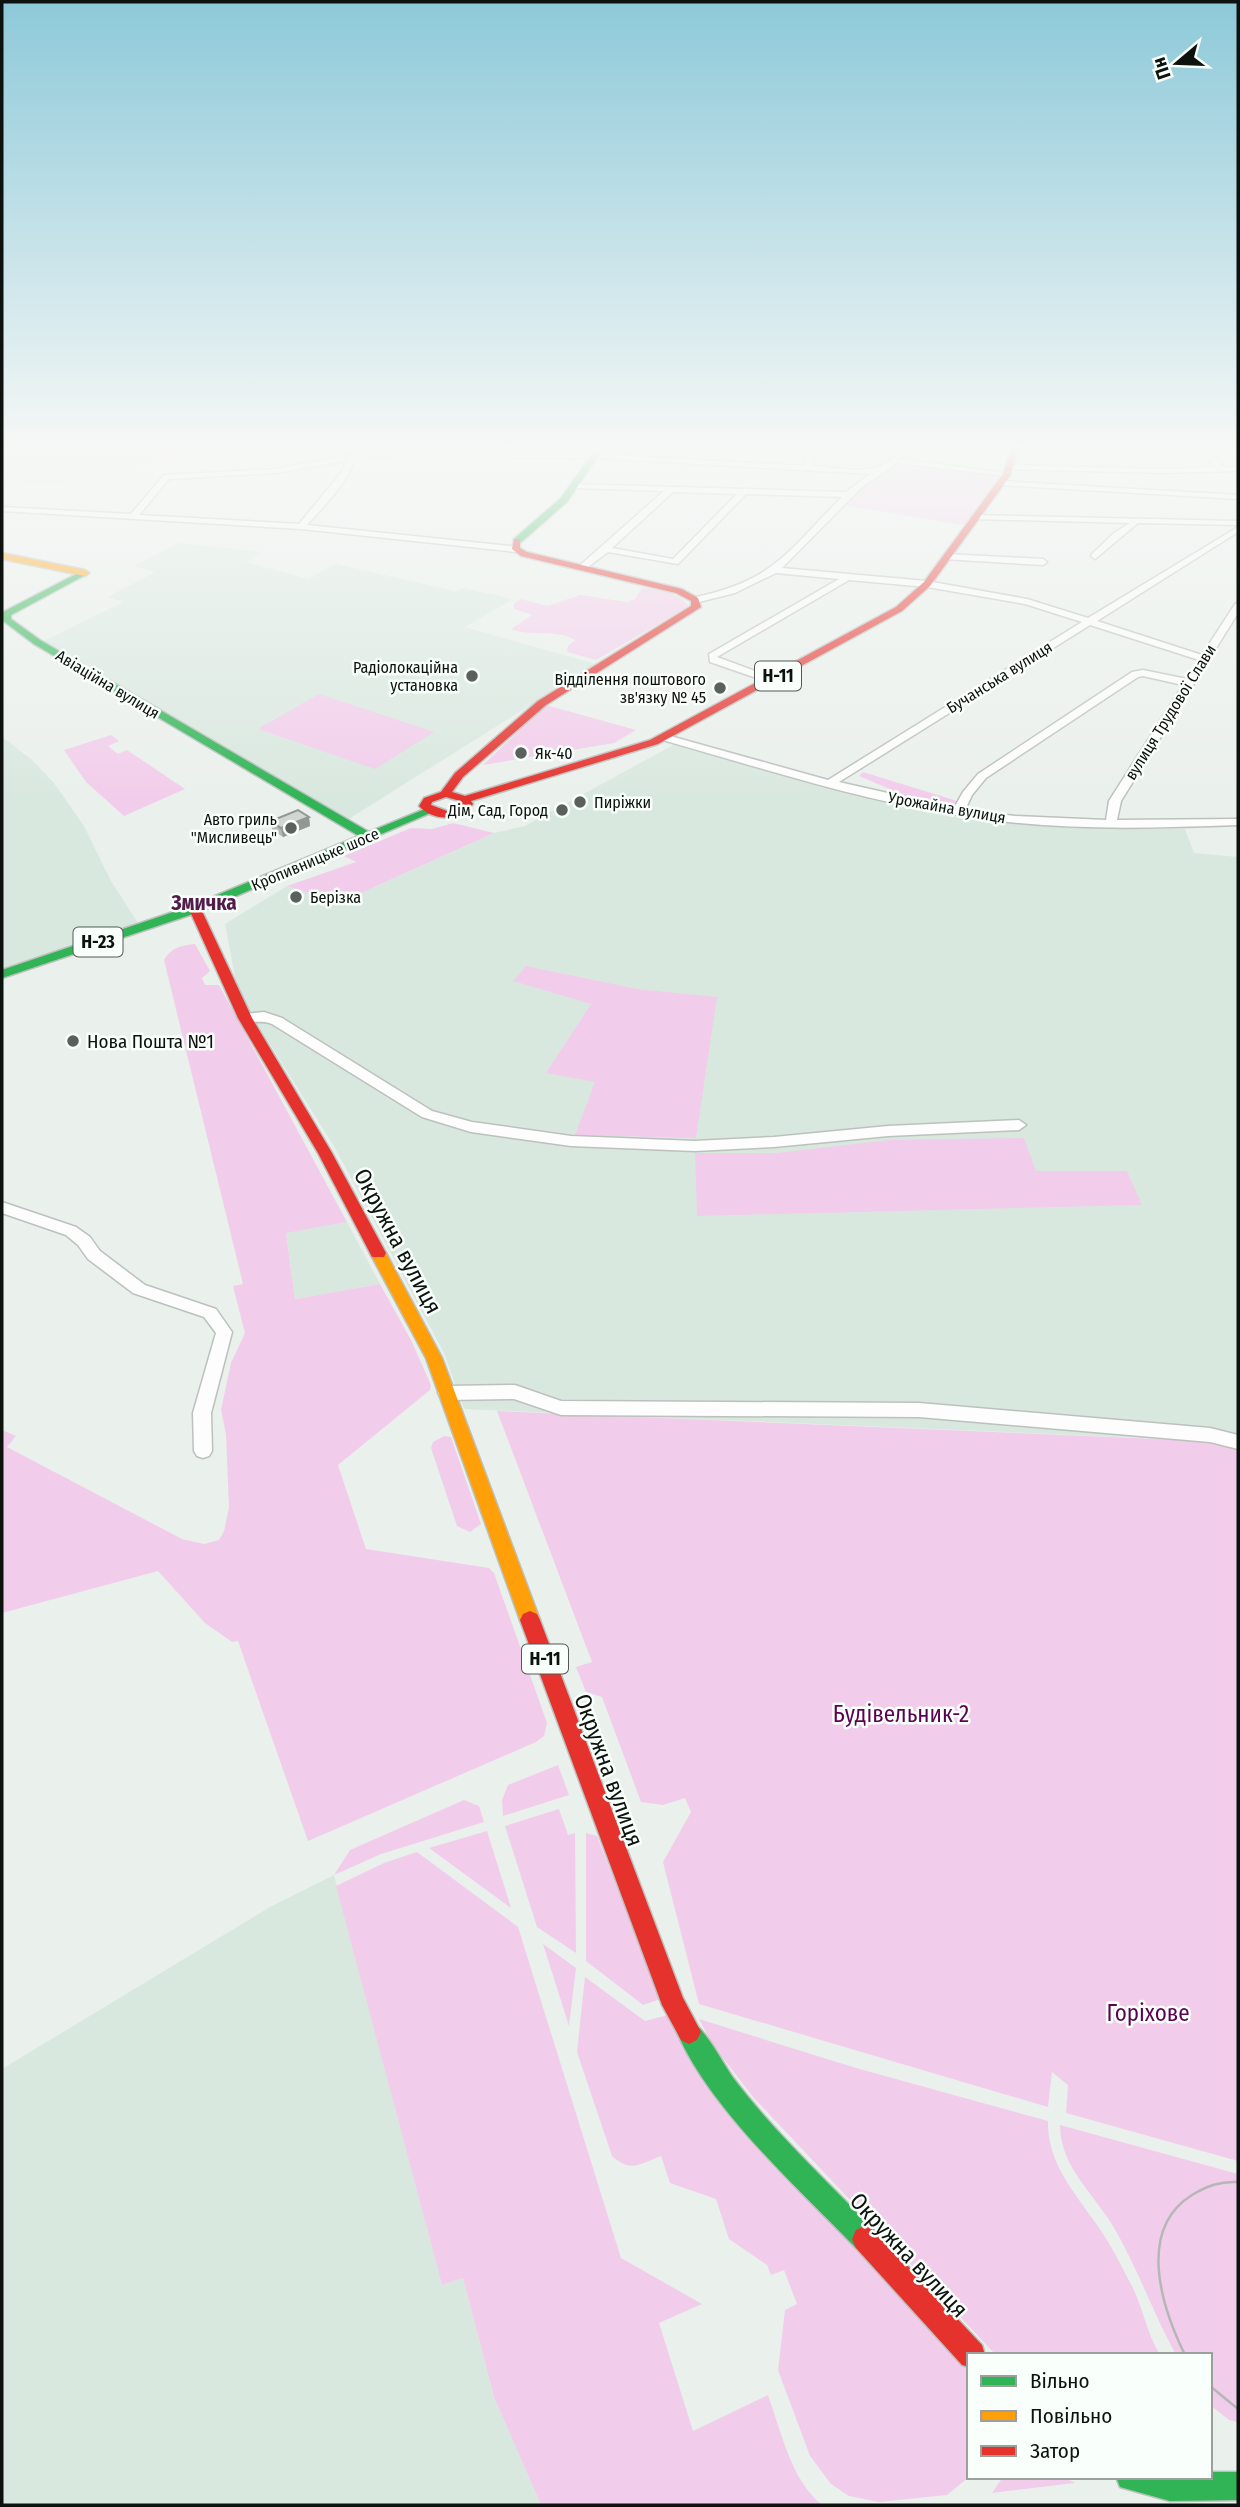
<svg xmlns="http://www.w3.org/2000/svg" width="1240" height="2507" viewBox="0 0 1240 2507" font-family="'Fira Sans Condensed',sans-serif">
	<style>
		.built { fill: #d9e8df }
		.green { fill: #f2cdeb }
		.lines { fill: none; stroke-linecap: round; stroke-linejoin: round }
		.street-casing { stroke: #bcc1be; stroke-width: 3 }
		.fast-casing { stroke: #bcc1be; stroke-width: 3 }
		.slow-casing { stroke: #bcc1be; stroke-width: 3 }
		.jam-casing { stroke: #bcc1be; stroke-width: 3 }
		.street { fill: #fcfdfc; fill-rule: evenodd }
		.fast { fill: #30b455; fill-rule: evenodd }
		.slow { fill: #ff9f0a; fill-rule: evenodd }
		.jam { fill: #e5322d; fill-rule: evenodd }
		.tram { stroke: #b5b7b6; stroke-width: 2.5 }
		.wall { fill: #b4b8b5 }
		.shaded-wall { fill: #929694 }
		.building { fill: #d1d6d3; stroke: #929694; stroke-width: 2 }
		.poi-dot { fill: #5a605c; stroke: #f9fffb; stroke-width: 2.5 }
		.labels { text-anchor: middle; stroke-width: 5; stroke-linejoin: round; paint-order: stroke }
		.far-poi-label { font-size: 16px; fill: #0d120f; stroke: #f9fffb; text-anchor: end }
		.far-street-label { font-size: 16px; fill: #0d120f; stroke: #f9fffb }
		.shield { fill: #f9fffb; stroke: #545956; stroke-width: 2 }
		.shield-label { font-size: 18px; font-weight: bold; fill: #0d120f }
		.poi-label { font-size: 19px; fill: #0d120f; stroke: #f9fffb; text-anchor: start }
		.far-district-label { font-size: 21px; font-weight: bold; fill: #511c4a; stroke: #f9fffb }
		.near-street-label { font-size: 23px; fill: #0d120f; stroke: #f9fffb }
		.near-park-label { font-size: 23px; fill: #5c0254; stroke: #f9fffb }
	</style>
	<rect width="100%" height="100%" fill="#eaf0ec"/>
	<!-- built -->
	<path class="built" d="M39,449h52l71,10 -3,4 -69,11 -27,10 -61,3v-28z
		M179,543l82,9 -15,10 62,17 28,-15 119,27 9,-3 49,11 -48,28 131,37 -249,156 -303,-179 79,-39 -15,-5 47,-25 -21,-6z
		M2,737l29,22 23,24 30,43 27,55 27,42 -136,46z
		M675,744l279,73 112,10 119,2 9,24 44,4v585l-774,-33 -20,-56 -109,-205 -97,-155 -13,-69 62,-38 52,17 155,-70 31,-7z
		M347,1222l33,62 -85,15 -9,-67z
		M334,1875l108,410 21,-7 31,119 47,108h-539v-436l268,-162z"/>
	<!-- green -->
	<path class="green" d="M91,449h210l-4,5 -138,9 2,-4z
		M896,461l111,13 -39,52 -128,-22z
		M642,588c16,2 37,4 47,18l-93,54 -29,-8 1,-6 7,-6c-21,-12 -42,-2 -64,-11l21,-14 -18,-6v-5l7,-5 26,7 33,-11 47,7 8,-3z
		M319,694l115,38 -59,37 -117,-40z
		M546,705l90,25 -22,13 -131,22z
		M111,735l8,6 -11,5 10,8 9,-4 58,39 -61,27 -38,-34 -22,-32z
		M863,772l94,29 -5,5 -46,-10 -47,-20z
		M453,823l41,10 -155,70 -52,-17 69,-24 -12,-6 67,-28 21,1z
		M195,944l15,27 -8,7 3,7h14l128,237 -61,11 9,66 85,-15 31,56 20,45 -1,5 -92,75 28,84 123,19 5,5 53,150 -3,13 -8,6 -228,99 -70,-200 -6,1 -27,-19 -47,-52 -156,42v-183l14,6 -9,11 175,92 22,5 15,-4 5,-9 5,-24 -3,-73 -5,-24 10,-47 14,-30 -12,-47 10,-2 -79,-324c8,-13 16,-14 31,-16z
		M526,966l111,23 80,8 -21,141 -121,-3 20,-53 -49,-9 45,-69 -78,-23z
		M1024,1138l12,33h91l15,34 -445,11 -2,-63h81l114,-13z
		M497,1411l731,31 10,4v715l-172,-48 2,-28 -16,-13 -4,35 -349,-103 -36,-142 28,-50 -6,-14 -22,7 -22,-3 -39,-105 -16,-5 -10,-25 16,-5z
		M444,1436l7,1 30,87 -11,8 -13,-6 -26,-78 2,-6z
		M558,1765l11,30 -66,21 -1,-16 6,-15z
		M464,1800l15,6 5,16 -103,32 -47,21 16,-25z
		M559,1809l9,26 7,-2 1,120 -39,-26 -32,-101z
		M487,1831l24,77 -82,-60z
		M586,1833l11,3 64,163 -18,6 -57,-44z
		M417,1852l101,75 103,331 81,46 -43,19 34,108 75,-36c13,36 23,85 54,110h-281l-47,-108 -31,-119 -21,7 -106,-399 48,-23z
		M543,1944l33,24 -7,58z
		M585,1977l60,44 23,-6 301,356v106l-22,18 -68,7 -30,-6 -18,-12 -21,-28 -32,-86 7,-60 12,-6 -13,-34 -13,5 -4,-10 -38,-26 -13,-40 -46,-16 -9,-27c-21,8 -30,17 -49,0l-35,-104z
		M699,2019l157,49 192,53c-1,46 32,77 55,113 11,16 19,34 29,52 11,22 14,45 28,69h-164l-243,-258 -40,-52z
		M1060,2125l178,49v248l-9,-2 -19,-15v-50h-34c-22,-40 -37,-83 -59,-122 -19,-36 -57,-64 -57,-108z
		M1003,2477h60l12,6 -83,10z"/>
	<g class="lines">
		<defs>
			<path id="street" d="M806,449h8l-1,17c33,2 68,13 88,-17h8l-8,10 110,15 -4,2 -110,-13 -35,24 -80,81 145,13 100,18 61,19 150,-91v5l-141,89 105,34 33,-51 3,-1v10l-117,188 -4,19 121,-1v6c-84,3 -170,6 -254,-6 -111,-14 -218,-50 -325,-80v-4l4,-1 165,46 254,-158 -57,-18 -98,-17 -78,-7 -132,77 57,21v4h-6l-58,-20 -1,-8 130,-75 -63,-6 -41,20 -40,10 -5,-3 2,-2c82,-17 94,-45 150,-101l-96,-3 -68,70 -70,-12 -24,18 -7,-2 87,-77 -90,-3 -3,-4 275,8 24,-18 -275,-16 -226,-2 -16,3c1,18 -34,52 -46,66l212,22v4l-3,1 -215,-23 -299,-18v-4l129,7 33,-39 112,-6 93,-17 226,2 210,12zM346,461l-5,12 -42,51 -160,-9 30,-36 107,-6zM673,492l64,2 -64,65 -61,-11zM1090,625l109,35 -12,19 -44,-9 -11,2 -154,102 -15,18 -9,16 -115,-26zM1143,676l40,9 -74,116 -3,19 -91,-4 -50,-6 7,-15 14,-17 152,-101z
				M1150,449h22l1,1 -4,2z
				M1199,449h8l17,18h14v4l-74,2 -153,-4 -4,-2 4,-2 153,4 52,-2z
				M1000,481l238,14v4l-241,-14z
				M975,515l263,6v4l-100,-2 -43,36 -4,-3 1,-2 22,-21 16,-10 -158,-4v-4z
				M946,554l97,5 4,3 -4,3 -100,-6 -1,-2z
				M264,1012l18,6 150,93 40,11 99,14 124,5 79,-4 114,-11 131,-6 7,5 -7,5 -131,6 -114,11 -79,4 -124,-5 -100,-14 -49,-15 -150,-93c-11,-5 -26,1 -34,-6l7,-4z
				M2,1202l74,25 14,10 10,14 45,34 71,24 16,23 -21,81 1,38 -3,5 -6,2 -6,-2 -3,-5 -1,-38 23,-80 -12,-16 -71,-24 -45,-34 -10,-14 -12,-10 -64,-22z
				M515,1385l46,16 358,2 291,25 28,7v14l-28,-7 -291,-25 -358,-2 -47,-16 -67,1 -6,-2 -3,-5 3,-5 6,-2z"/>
			<path id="fast" d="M595,449h8l-36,53 -47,41h-6v-4l47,-41z
				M82,571l7,2 -78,42v4l29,21 329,192 56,-23 10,2 -236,101 -197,66v-8l189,-64 168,-70 -325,-192 -32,-24 1,-8z
				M689,2020c16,7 34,44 45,59 42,55 93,102 140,151l4,9 -4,9 -9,4 -9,-4c-57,-59 -148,-141 -179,-216l4,-8z
				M1210,2472h28v28l-68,1 -50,-14 -4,-10h94z"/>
			<path id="slow" d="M2,553l83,17 4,3 -4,3 -83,-17z
				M378,1247l8,6 56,105 98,262 -3,6 -7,3 -7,-3 -3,-6 -94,-262 -56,-105z"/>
			<path id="jam" d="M1011,449h8l-9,27 -80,110 -28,25 -244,133 -187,57 2,3c-14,17 -39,18 -54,2l5,-8 17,-6 14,-19 83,-72 153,-95v-5l-15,-8 -155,-37 -9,-7 2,-10h6v9l7,4 155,37 16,9 3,9 -155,98 -83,72 -11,15 13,4 185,-56 246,-133 28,-25 79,-108zM446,797l14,4 1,3 -14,7 -16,-6 1,-3z
				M195,905l6,4 51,109 80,135 54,100 -2,4h-12l-54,-104 -80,-135 -49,-109z
				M530,1611l7,3 3,6 143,378 18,34 -4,8 -8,4 -8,-4 -19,-35 -142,-385 3,-6z
				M865,2226l9,4 108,115 3,10h-16v12l-7,-2 -106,-117 -4,-9 4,-9z"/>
		</defs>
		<!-- street casing -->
		<use href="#street" class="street-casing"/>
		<!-- fast casing -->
		<use href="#fast" class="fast-casing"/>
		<!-- slow casing -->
		<use href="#slow" class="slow-casing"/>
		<!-- jam casing -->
		<use href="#jam" class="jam-casing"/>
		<!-- street -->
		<use href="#street" class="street"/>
		<!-- fast -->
		<use href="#fast" class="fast"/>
		<!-- slow -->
		<use href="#slow" class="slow"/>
		<!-- jam -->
		<use href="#jam" class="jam"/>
		<!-- tram -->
		<path class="tram" d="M1185,2355c-23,-47 -49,-125 7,-160 15,-9 28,-14 46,-13
			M1210,2386l28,23"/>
	</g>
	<!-- wall -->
	<path class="wall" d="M309,817l1,9 -27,11 -11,-7 -1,-9z"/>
	<!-- shaded-wall -->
	<path class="shaded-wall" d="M309,817l1,9 -27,11 -2,-9z"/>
	<!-- building -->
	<path class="building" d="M298,810l11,7 -28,11 -10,-7z"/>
	<!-- sky -->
	<linearGradient id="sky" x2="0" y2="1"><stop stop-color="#8dc9d9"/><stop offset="0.56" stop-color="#f6f8f6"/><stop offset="1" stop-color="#f6f8f6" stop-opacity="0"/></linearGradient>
	<rect width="1240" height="800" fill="url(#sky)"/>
	<!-- markers -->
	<g class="poi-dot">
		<circle cx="472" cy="676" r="7"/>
		<circle cx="720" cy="688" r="7"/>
		<circle cx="521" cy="753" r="7"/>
		<circle cx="580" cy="802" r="7"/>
		<circle cx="562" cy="810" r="7"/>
		<circle cx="291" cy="828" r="7"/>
		<circle cx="296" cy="897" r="7"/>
		<circle cx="73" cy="1041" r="7"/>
	</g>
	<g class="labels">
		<!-- far-poi labels -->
		<g class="far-poi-label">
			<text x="458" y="673">Радіолокаційна<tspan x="458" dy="18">установка</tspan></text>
			<text x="706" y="685">Відділення поштового<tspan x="706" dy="18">зв'язку № 45</tspan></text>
			<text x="535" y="759" text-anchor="start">Як-40</text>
			<text x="594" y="808" text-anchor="start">Пиріжки</text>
			<text x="548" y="816">Дім, Сад, Город</text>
			<text x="277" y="825">Авто гриль<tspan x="277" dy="18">"Мисливець"</tspan></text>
			<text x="310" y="903" text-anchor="start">Берізка</text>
		</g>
		<!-- far-street labels -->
		<g class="far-street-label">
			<text transform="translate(999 677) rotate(-32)" y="6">Бучанська вулиця</text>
			<text transform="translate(108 684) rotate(31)" y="6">Авіаційна вулиця</text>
			<text transform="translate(1170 712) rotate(-58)" y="6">вулиця Трудової Слави</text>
			<text transform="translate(947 807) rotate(10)" y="6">Урожайна вулиця</text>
			<text transform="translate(315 859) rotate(-23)" y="6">Кропивницьке шосе</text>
		</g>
		<!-- shield labels -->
		<g class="shield">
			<rect x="755" y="661.5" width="46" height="29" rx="5"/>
			<rect x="73.5" y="927.5" width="49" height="29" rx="5"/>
			<rect x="522" y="1644.5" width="46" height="29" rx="5"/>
		</g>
		<g class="shield-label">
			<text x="778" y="682">Н-11</text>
			<text x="98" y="948">Н-23</text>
			<text x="545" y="1665">Н-11</text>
		</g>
		<!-- poi labels -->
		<g class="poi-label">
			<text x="87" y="1048">Нова Пошта №1</text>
		</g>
		<!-- far-district labels -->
		<g class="far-district-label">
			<text x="204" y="910">Змичка</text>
		</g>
		<!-- near-street labels -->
		<g class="near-street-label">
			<text transform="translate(398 1241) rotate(62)" y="8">Окружна вулиця</text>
			<text transform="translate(609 1770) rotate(70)" y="8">Окружна вулиця</text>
			<text transform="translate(909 2255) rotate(47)" y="8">Окружна вулиця</text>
		</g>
		<!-- near-park labels -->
		<g class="near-park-label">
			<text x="901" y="1722">Будівельник-2</text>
			<text x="1148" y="2021">Горіхове</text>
		</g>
	</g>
	<!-- border -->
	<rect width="1240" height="2507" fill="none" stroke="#0d120f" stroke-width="7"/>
	<!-- legend -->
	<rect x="967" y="2353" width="245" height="126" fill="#f9fffb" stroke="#9ba09d" stroke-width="2"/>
	<rect x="981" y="2376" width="35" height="10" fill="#30b455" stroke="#9ba09d" stroke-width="2"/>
	<text x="1030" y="2388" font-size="21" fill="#0d120f">Вільно</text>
	<rect x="981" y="2411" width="35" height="10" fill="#ff9f0a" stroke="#9ba09d" stroke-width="2"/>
	<text x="1030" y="2423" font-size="21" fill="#0d120f">Повільно</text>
	<rect x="981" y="2446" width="35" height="10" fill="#e5322d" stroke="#9ba09d" stroke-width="2"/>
	<text x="1030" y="2458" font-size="21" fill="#0d120f">Затор</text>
	<!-- north arrow -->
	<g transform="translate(1177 63) rotate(251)" stroke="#f9fffb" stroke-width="5" paint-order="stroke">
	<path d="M0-5L12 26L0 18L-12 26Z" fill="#0d120f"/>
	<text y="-10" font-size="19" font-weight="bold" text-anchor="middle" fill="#0d120f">Пн</text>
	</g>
</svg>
